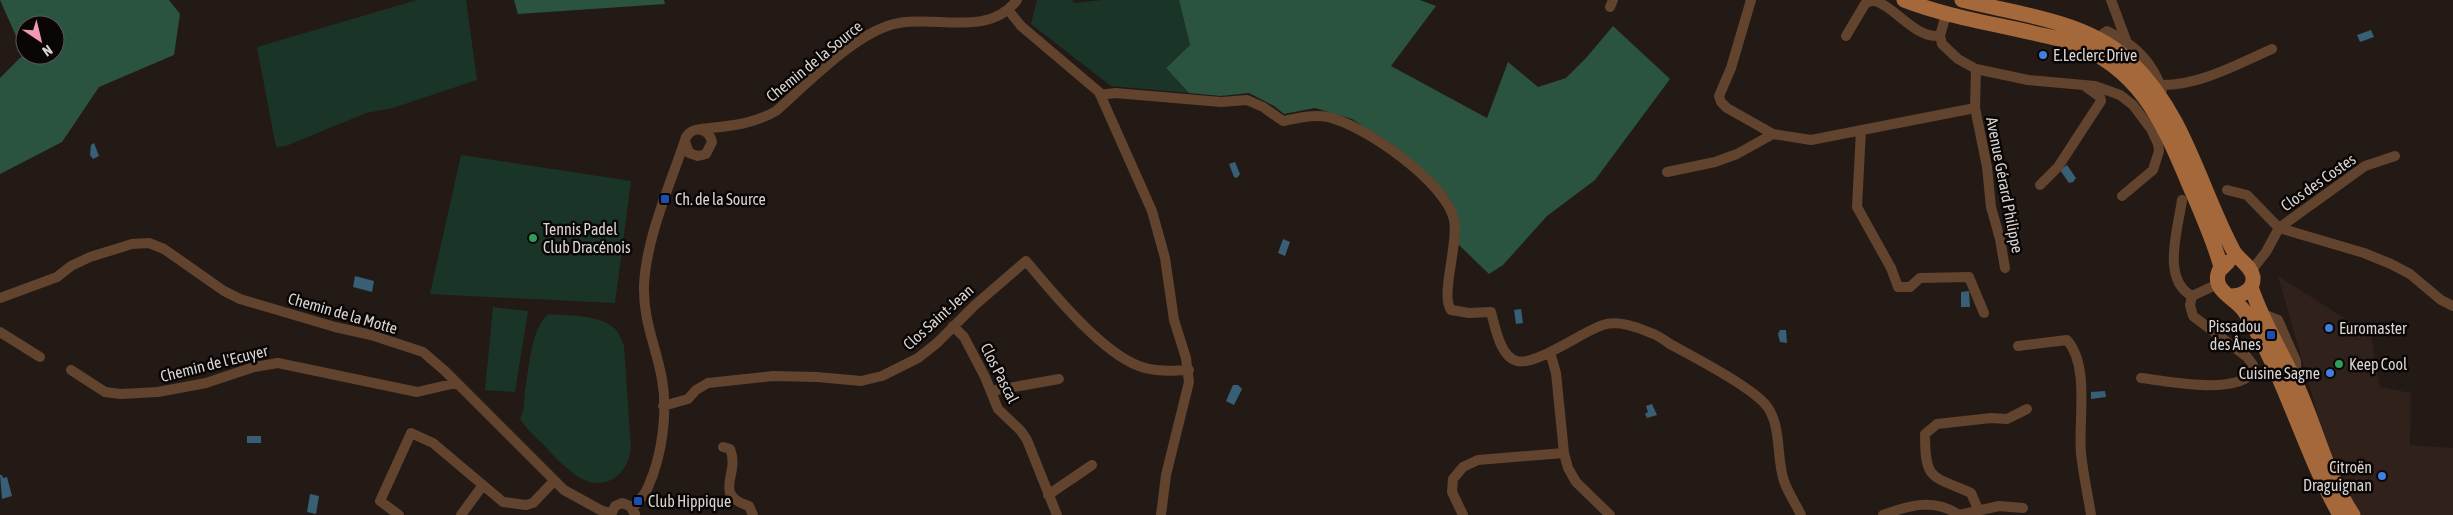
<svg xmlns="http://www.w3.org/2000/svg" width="2453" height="515" viewBox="0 0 2453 515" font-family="'Asap Condensed',sans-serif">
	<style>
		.built { fill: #30211b }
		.green { fill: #1a3528 }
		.forest { fill: #2a5340; fill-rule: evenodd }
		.water { fill: #375f75 }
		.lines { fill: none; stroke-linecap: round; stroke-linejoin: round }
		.street { stroke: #61432e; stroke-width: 10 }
		.primary { stroke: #a5683a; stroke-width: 15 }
		.shop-dot { fill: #3f7fe0; stroke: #090605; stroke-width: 2 }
		.transit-dot { fill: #1a4fb4; stroke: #090605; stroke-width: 2 }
		.leisure-dot { fill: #2e9e5b; stroke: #090605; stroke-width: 2 }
		.labels { text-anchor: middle; stroke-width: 5; stroke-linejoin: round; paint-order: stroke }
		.poi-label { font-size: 16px; fill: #dad4d1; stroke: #090605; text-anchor: start }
		.street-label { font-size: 16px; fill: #dad4d1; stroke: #090605 }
	</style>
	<rect width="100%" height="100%" fill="#231a16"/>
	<!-- built -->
	<path class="built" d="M2278,276l93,59 9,52 31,6 -1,52 43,3v67h-94l-19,-35 -17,-47z"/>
	<!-- green -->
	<path class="green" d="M417,0h49l11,80 -84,28 -27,5 -80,33 -10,1 -19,-100z
		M1037,0h35l2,3 28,-3h77l11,45 -24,23 23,25 -78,-7 -80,-62z
		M461,155l170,26 -16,122 -185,-9z
		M493,307l35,4 -13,81 -30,-2z
		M549,314c20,2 54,0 68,17 3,4 5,10 7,15l7,103c-5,31 -32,45 -58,24 -11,-8 -21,-19 -30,-29 -8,-8 -18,-16 -23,-26 5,-7 4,-18 5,-27 4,-21 6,-65 24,-77z"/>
	<!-- forest -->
	<path class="forest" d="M0,0h169l11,14 -6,41 -75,32 -37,55 -62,32v-96l24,-24zM25,25h30v30h-30z
		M514,0h150l1,4 -147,10z
		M1179,0h241l16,6 -45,60 96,52 21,-56 30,25 28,-9 20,-20 27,-32 57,53 -75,101 -48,36 -44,49 -14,9 -30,-29 -4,-33 -46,-54 -57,-39 -37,-11 -31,6 -10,-8 -25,-13 -28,3 -32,-3 -23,-25 24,-23z"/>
	<!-- water -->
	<path class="water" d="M2371,30l3,7 -14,5 -3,-7z
		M94,143l5,13 -6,3 -3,-4 1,-10z
		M1235,162l5,12 -3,4 -3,-1 -5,-13z
		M2067,165l9,13 -3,4 -4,1 -9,-13z
		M1283,239l7,3 -5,14 -7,-3z
		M355,276l19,5 -2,11 -19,-5z
		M1969,291l1,16h-9v-15z
		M1521,309l2,14 -7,1 -2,-14z
		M1780,330h6l1,13 -7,-1 -2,-8z
		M1233,385h5l4,4 -8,16 -8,-4z
		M2105,391l1,6 -15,2v-7z
		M1652,404l5,11 -10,3 -2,-4 3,-2 -2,-6z
		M247,436h14v7h-14z
		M0,475h2l1,3 4,-1 5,19 -10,3z
		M310,494l9,2 -3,18 -9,-2z"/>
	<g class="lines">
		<!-- street -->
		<path class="street" d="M1751,0l-20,68 -12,28 2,6 6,6 46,26
			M2111,0l15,40
			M1610,7l3,-7
			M1009,11l12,15 78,66 53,119 13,47 9,62 12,38 3,24 -23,93 -5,40
			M1946,14l-6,22 2,8 16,15 18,10 52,11 67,6 25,9 13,10 18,24 7,15 1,7 -6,19 -31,26
			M1846,36l19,-32 7,-4c24,6 41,38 68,36
			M2097,38l10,-7c26,12 46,31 55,59
			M1976,69l-1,39 12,59 4,40 9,32 5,29
			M2160,85c39,1 78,-21 112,-36
			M1100,95l15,-2 106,9 26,-2 16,7 20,14c15,-3 30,-7 45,-4 36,8 118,65 126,103 5,23 -14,75 -3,90l18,3 22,-1c4,14 9,45 26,49 19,5 66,-30 86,-36 14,-5 35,2 48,8 7,2 13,7 19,11 24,13 80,42 96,61 16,20 10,53 18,76 4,12 12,23 17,34
			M701,129c27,-3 51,-4 75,-18 31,-27 83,-82 123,-88 40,-7 90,14 118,-23
			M1861,130l-4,77 34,61 7,19h12l10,-9 49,-1 15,36
			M1667,172l48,-10 22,-8 36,-20 38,6 164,-32
			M2040,185l18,-18 43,-66 -1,-4 -14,-10
			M2227,190l20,5 32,33 85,25 27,11 19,10 31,26 12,6
			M2182,200c-4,29 -21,80 10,96
			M2251,271l15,-19 13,-24 86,-62 30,-10
			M0,298l57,-21 14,-11 19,-9 42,-13 17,-1 15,6 60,42 16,8 95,28 36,8 52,17 22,19 119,119 38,21 9,2
			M2260,313l18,7 18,41 1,19
			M953,326l11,11 21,40 13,32 23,22 6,9 30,75
			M0,332l40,25
			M2018,346l49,-6c23,26 11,81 14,113 2,21 7,42 10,62
			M1550,352l6,21 8,80 4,15 8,14 34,33
			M71,370l34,22 16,2 37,-2 48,-9 48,-16 24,-4 139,29 39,-9
			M2141,378c28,3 91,17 112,-5v-8l-6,-8 -54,-41 -3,-11 2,-9 26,-12
			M991,391l68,-12
			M663,406l25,-7 8,-9 12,-7 65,-7 44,1 44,4 21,-5 36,-18 19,-15 38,-38 51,-44c26,31 75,91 113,105 16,6 32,5 50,4
			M723,447l7,2c11,25 -19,45 19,57l4,9
			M1048,495l44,-30
			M633,508c5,-7 12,-13 15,-21 14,-31 20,-74 14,-108 -6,-33 -19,-58 -18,-93 2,-49 27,-103 42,-149 8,-12 23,-9 26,5l-6,12 -8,2 -9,-3 -4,-12
			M1978,509l-7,-16c-39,-18 -46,-11 -46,-59l12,-10 54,-6 16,1 20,-10
			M399,515l-19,-14 31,-68 22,10 70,59 23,3 7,-2 21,-22
			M461,515l22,-30
			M611,515l4,-9 7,-3 8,3 5,8
			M1463,515l-11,-23 1,-13 10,-12 15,-7 86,-7
			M1883,515c26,-10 52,-17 76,0
			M1959,515l40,-9 24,2"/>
		<!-- primary -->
		<path class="primary" d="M1904,0c41,16 86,23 129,33 12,3 25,5 37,9 69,26 91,76 118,140 12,28 25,56 33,85
			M1962,0c58,15 126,20 171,64 52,51 67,124 100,186 5,10 18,15 20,27 1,13 -11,19 -22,19
			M2228,262l-9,9c-8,20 16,26 26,41 40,63 58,138 95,203
			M2251,287c12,36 32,67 47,101 19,42 29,88 55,127"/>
	</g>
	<!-- markers -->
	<g class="shop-dot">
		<circle cx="2043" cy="55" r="5"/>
		<circle cx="2329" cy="328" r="5"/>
		<circle cx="2330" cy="373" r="5"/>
		<circle cx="2382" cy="476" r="5"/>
	</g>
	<g class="transit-dot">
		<rect x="660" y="194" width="10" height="10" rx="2.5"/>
		<rect x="2266" y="330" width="10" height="10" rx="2.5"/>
		<rect x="633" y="496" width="10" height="10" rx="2.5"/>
	</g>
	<g class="leisure-dot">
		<circle cx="533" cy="238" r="5"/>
		<circle cx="2339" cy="364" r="5"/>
	</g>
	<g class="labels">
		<!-- poi labels -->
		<g class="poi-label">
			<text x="2053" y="61">E.Leclerc Drive</text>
			<text x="675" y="205">Ch. de la Source</text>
			<text x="543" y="235">Tennis Padel<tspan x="543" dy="18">Club Dracénois</tspan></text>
			<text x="2261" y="332" text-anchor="end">Pissadou<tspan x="2261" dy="18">des Ânes</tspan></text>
			<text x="2339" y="334">Euromaster</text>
			<text x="2349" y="370">Keep Cool</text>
			<text x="2320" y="379" text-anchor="end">Cuisine Sagne</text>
			<text x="2372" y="473" text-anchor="end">Citroën<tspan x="2372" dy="18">Draguignan</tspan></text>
			<text x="648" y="507">Club Hippique</text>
		</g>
		<!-- street labels -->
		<g class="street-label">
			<text transform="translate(814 61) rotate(-39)" y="6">Chemin de la Source</text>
			<text transform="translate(2318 182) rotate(-35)" y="6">Clos des Costes</text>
			<text transform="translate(2005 185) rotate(79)" y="6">Avenue Gérard Philippe</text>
			<text transform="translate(343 313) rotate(16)" y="6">Chemin de la Motte</text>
			<text transform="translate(938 317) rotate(-42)" y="6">Clos Saint-Jean</text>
			<text transform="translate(214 363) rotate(-14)" y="6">Chemin de l'Ecuyer</text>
			<text transform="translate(1000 373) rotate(63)" y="6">Clos Pascal</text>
		</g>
	</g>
	<!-- north arrow -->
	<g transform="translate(40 40) rotate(145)"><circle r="24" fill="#090605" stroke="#5d5857"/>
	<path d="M0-4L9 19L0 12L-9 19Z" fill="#f29aaf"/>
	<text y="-8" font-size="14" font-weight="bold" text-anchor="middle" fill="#dad4d1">N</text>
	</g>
</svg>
